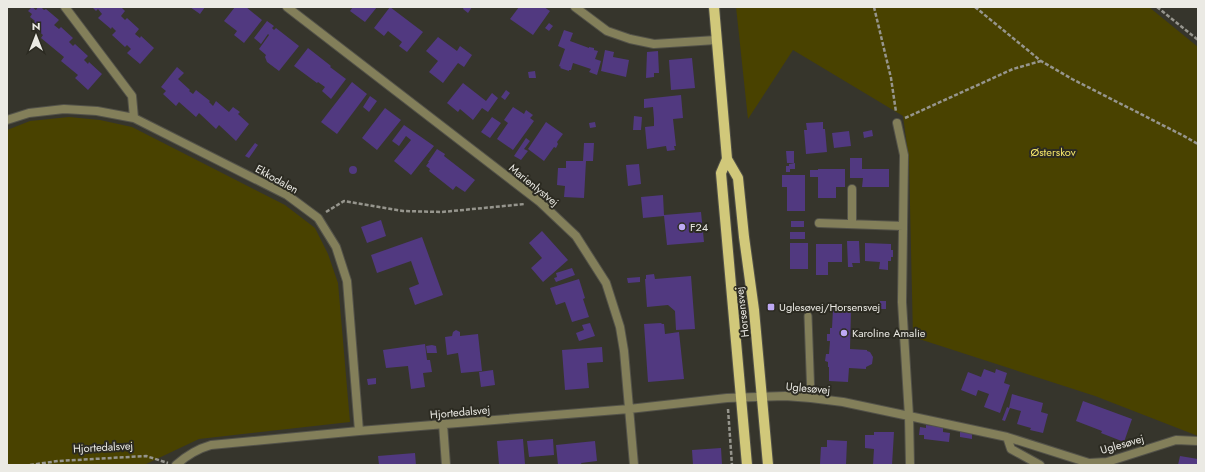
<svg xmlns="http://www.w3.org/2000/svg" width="1205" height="472" viewBox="0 0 1205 472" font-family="Jost,sans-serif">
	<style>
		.green { fill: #494200 }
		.building { fill: #513980 }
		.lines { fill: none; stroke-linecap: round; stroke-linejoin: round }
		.lane-casing { stroke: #535249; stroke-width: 9 }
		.street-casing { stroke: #535249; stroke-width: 10 }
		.primary-casing { stroke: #535249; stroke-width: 12 }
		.path { stroke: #96958d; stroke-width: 2.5; stroke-dasharray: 4 2; stroke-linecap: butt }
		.lane { stroke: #837f5a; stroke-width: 7 }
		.street { stroke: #837f5a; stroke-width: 8 }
		.primary { stroke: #d1c87a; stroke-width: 10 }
		.poi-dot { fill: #bea9f4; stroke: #2c2b22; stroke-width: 1.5 }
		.labels { text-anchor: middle; stroke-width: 4; stroke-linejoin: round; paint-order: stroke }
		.park-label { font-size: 11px; fill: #f6e769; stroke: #2c2b22 }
		.street-label { font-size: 11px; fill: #ebeae4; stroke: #2c2b22 }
		.poi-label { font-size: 11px; fill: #ebeae4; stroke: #2c2b22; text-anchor: start }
	</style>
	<rect width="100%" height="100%" fill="#36352c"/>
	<!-- green -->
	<path class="green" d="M736,7h413l49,40v389l-103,-40 -182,-59 -4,-176 -6,-45 -110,-66 -45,69z
		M69,117l31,3 32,7 153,78 30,23 13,26 10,29 12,139 -151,17 -55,26h-137v-335l23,-9z"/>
	<!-- building -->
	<path class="building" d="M32,7l4,3 2,-3h3l3,3 2,-1 13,11 -5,5 5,4 2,-2 12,11 -4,4 4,4 2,-2 13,12 -4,4 4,4 1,-2 13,12 -14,16 -13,-12 3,-3 -17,-14 3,-4 -23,-19 2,-3 -12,-10 4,-4 -5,-4 2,-3 -4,-3z
		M92,7h29l4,4 -4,5 4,4 2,-2 12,11 -4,5 5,4 1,-2 13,12 -14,16 -13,-11 4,-4 -4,-4 -2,2 -13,-12 4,-4 -4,-4 -1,2 -13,-11 4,-4 -4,-5 -2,2z
		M190,7h15l-5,7z
		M235,7h11l16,13 -18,23 -10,-8 3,-4 -13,-10z
		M353,7h24l-12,15 -15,-11z
		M390,7l33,25 -16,20 -8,-6 3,-4 -14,-11 -4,5 -10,-8z
		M464,7h8l-4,6 -5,-4z
		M519,7h25l6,4 -17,24 -23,-16z
		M267,21l7,5 -2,2 2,2 2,-2 23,18 -20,25 -12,-9 -2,-5 1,-2 -7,-6 10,-14 -1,-1 -7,10 -7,-6z
		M549,23l4,3 -4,5 -4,-3z
		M564,30l9,3 -3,8 19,7v-1l5,1v2l4,1 -3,8 6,2 -4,14 -8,-3 2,-3 -18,-6 -2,7h-2v1l-9,-3 1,-1 -2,-1 6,-17 -7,-3z
		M438,37l19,14 3,-5 12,9 -8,12 -6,-4 -15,20 -14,-11 9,-11 -12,-10z
		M308,48l23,18 -1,1 16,12 -15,20 -9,-8 3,-4 -7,-5 -1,1 -23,-17z
		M605,50l9,2 -1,5 16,3 -3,17 -25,-6z
		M658,51l1,22h-5v4l-8,1 1,-26z
		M692,58l3,30 -24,2 -2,-30z
		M177,67l7,6 -6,6 12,11 -1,1 4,3 3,-4 14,11 -1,1 4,4 3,-5 13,11 4,-5 7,5 -2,2 11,10 -13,17 -17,-16 -3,4 -17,-16 -3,4 -17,-15 -3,4 -13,-12 3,-3 -5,-4z
		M535,71l1,7h-7l-1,-6z
		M352,82l15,12 -30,40 -16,-12z
		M463,83l23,18 6,-8 6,5 -10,14 -6,-4 -9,12 -13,-11 -2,3 -11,-9z
		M506,90l4,3 -5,7 -4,-3z
		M681,95l2,23 -10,1 3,27h-2l1,4 -8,1 -1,-5 -19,3 -2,-22 9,-1v-7l-1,-12 -9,1v-9z
		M370,96l7,5 -8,11 -6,-5z
		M513,107l11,7 2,-4 7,5 -3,3 4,3 -21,29 -16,-11 11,-16 -4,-3z
		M385,108l16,12 -24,30 -15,-12z
		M634,116l8,1 -1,13h-8z
		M492,117l9,6 -11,15 -9,-6z
		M546,122l17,12 -6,8 1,2 -2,4 -2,-1 -10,14 -16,-12z
		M595,122l1,5 -6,1 -1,-5z
		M823,122v7h2l2,23 -21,2 -2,-24h3l-1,-7z
		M404,125l30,21 -23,29 -17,-14 17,-21 -5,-4 -7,10 -7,-5z
		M872,130l1,6 -9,2 -1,-6z
		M849,131l2,15 -17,2 -2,-15z
		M526,138l4,3 -6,8 4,2 -7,9 -7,-4z
		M255,143l3,2 -9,13 -4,-2z
		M584,143h10l-1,18h-7l-2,37 -20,-1 1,-11 -8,-1 1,-17h8v-7h17z
		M437,149l8,5 -1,2 31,24 -10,12 -9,-6 -3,4 -24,-19 1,-2 -4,-3 3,-4h-1z
		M786,151h8v12h-7z
		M850,158h12v11h27v18h-27l1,-9h-13z
		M795,163v6h-5v3h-4v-6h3v-2z
		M639,164l2,20 -13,2 -2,-21z
		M349 170a4 4 0 1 1 8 0a4 4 0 1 1-8 0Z
		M818,169h27v18h-9v11h-18v-21h-8v-7h8z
		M782,175h23v36h-18v-24h-5z
		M663,195l1,20 37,-3 3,30 -37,3 -3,-29 -21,2 -2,-21z
		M381,220l5,16 -19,7 -6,-16z
		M791,221h13v6h-13z
		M542,231l26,29 -25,22 -12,-14 11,-10 -13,-15z
		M790,232h15v7h-15z
		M422,237l21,58 -28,10 -6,-17 10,-4 -8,-23 -34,12 -6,-18z
		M847,241h12l1,22h-8l1,4h-5z
		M790,243h18v26h-18z
		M865,243l26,1v6h2v7h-2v4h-3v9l-9,-1 1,-7 -15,-1z
		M816,244h26v18h-14v13h-12z
		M572,268l3,7 -19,7 -2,-4 3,-1 -1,-4z
		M654,274l1,5 36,-3 4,53 -19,1 -1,-19 -7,-6 -21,2 -2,-28h1v-4z
		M640,277v5l-12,1 -1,-5z
		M579,279l6,19 -2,1 6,18 -17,5 -7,-20 -9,3 -6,-17z
		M880,301h6v8h-6z
		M833,309l18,1 -1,39 17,1v1l3,1 3,5 -1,7 -6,3v2l-17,-1 -1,14 -19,-1v-14h-1v-5l-3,-1 1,-7h3l1,-13h-3v-7h3v-6h2z
		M590,323l5,13 -16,5 -3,-8 8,-3 -2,-5z
		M661,323l1,1h2l1,10 14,-2 5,47 -36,3 -4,-58z
		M456,330l4,2v4l18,-2 4,37 -21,2 -3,-20 -11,2 -2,-18 7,-1 1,-4z
		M425,344l2,16h3l2,12 -9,1 2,14 -14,2 -3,-23 -22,2 -3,-18z
		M432,345l4,1 1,7h-10l-1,-7z
		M602,347l1,15 -16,1 2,25 -24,2 -3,-40z
		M984,369l11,4 1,-4 11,4 -3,10 6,2 -10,28 -16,-6 5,-13 -11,-4 -2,6 -15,-6 7,-18 13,5z
		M493,370l2,15 -14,2 -2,-15z
		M376,378v6l-8,1 -1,-6z
		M1012,394l31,9 -2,9 7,2 -5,19 -13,-3 1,-2 -14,-4 4,-13 -11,-3 -5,13 -3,-1 5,-13 2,1z
		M1083,401l49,18 -8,23 -23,-9 1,-2 -26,-10z
		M926,425l17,2v5l7,1 -1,9 -25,-3v-4h-5l1,-8 6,1z
		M960,429l12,3v7l-12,-2z
		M874,432h20l-2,33h-19l1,-16 -9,-1v-13h9z
		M523,439l2,25 -26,1 -2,-24z
		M553,439l1,16 -25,2 -2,-16z
		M827,440l20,1 -1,24h-20v-1h-6l1,-17h6z
		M595,441l2,20 -16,2 1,2h-24l-2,-20z
		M721,448l1,17h-29l-1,-15z
		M415,453l1,12h-37l-1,-9z
		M1180,456l18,3v6h-20z"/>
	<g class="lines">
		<defs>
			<path id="lane" d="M808,316l3,82"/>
			<path id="street" d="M65,7l67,89 2,22
				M287,7l253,195 36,34 30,47 14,44 4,24 10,114
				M575,7l32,24 23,8 24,5 62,-4
				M7,120l22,-7 35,-4 33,2 37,7 153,77 31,23 18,29 11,34 12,150
				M897,123l7,32 -2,147 7,114 1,49
				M852,189v35
				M819,223l84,3
				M443,424l3,41
				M1007,437l4,12 29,16
				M176,465c11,-10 21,-16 35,-20l148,-14 270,-22 98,-11 58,-2 26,2 32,4 66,14 98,21 82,26 18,-1 69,-22 22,1"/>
			<path id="primary" d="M714,7l13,152 11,19 6,59 10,73 14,155
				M727,159l-6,14 26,292"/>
		</defs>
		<!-- lane casing -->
		<use href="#lane" class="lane-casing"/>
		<!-- street casing -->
		<use href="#street" class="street-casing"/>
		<!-- primary casing -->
		<use href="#primary" class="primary-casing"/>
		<!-- path -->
		<path class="path" d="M874,7l17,71 5,34
			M975,7l66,54 31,18 110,56 16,9
			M1157,7l41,33
			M905,118l108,-49 28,-8
			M326,212l18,-11 59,10 39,1 83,-8
			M728,409l4,56
			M30,465l28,-4 88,-5 22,7"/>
		<!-- lane -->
		<use href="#lane" class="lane"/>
		<!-- street -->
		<use href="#street" class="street"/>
		<!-- primary -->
		<use href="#primary" class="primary"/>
	</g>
	<!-- markers -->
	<g class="poi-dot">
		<circle cx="682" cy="227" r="4"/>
		<rect x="767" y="303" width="8" height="8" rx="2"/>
		<circle cx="844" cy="333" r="4"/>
	</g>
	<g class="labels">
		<!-- park labels -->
		<g class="park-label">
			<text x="1053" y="156">Østerskov</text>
		</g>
		<!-- street labels -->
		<g class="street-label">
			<text transform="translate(277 179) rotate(29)" y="4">Ekkodalen</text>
			<text transform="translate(534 185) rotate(39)" y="4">Marienlystvej</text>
			<text transform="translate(742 312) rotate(-97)" y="4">Horsensvej</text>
			<text transform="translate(808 388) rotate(5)" y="4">Uglesøvej</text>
			<text transform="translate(460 412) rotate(-5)" y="4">Hjortedalsvej</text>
			<text transform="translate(1122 444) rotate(-16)" y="4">Uglesøvej</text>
			<text transform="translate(103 447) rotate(-3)" y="4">Hjortedalsvej</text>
		</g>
		<!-- poi labels -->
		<g class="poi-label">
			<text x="690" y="231">F24</text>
			<text x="779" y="311">Uglesøvej/Horsensvej</text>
			<text x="852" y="337">Karoline Amalie</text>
		</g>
	</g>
	<!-- border -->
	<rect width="1205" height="472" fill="none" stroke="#ebeae4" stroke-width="16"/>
	<!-- north arrow -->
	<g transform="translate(36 36)" stroke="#2c2b22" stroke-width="3" paint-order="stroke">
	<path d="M0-3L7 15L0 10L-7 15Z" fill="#ebeae4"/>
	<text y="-6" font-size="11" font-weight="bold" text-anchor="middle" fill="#ebeae4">N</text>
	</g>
</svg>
